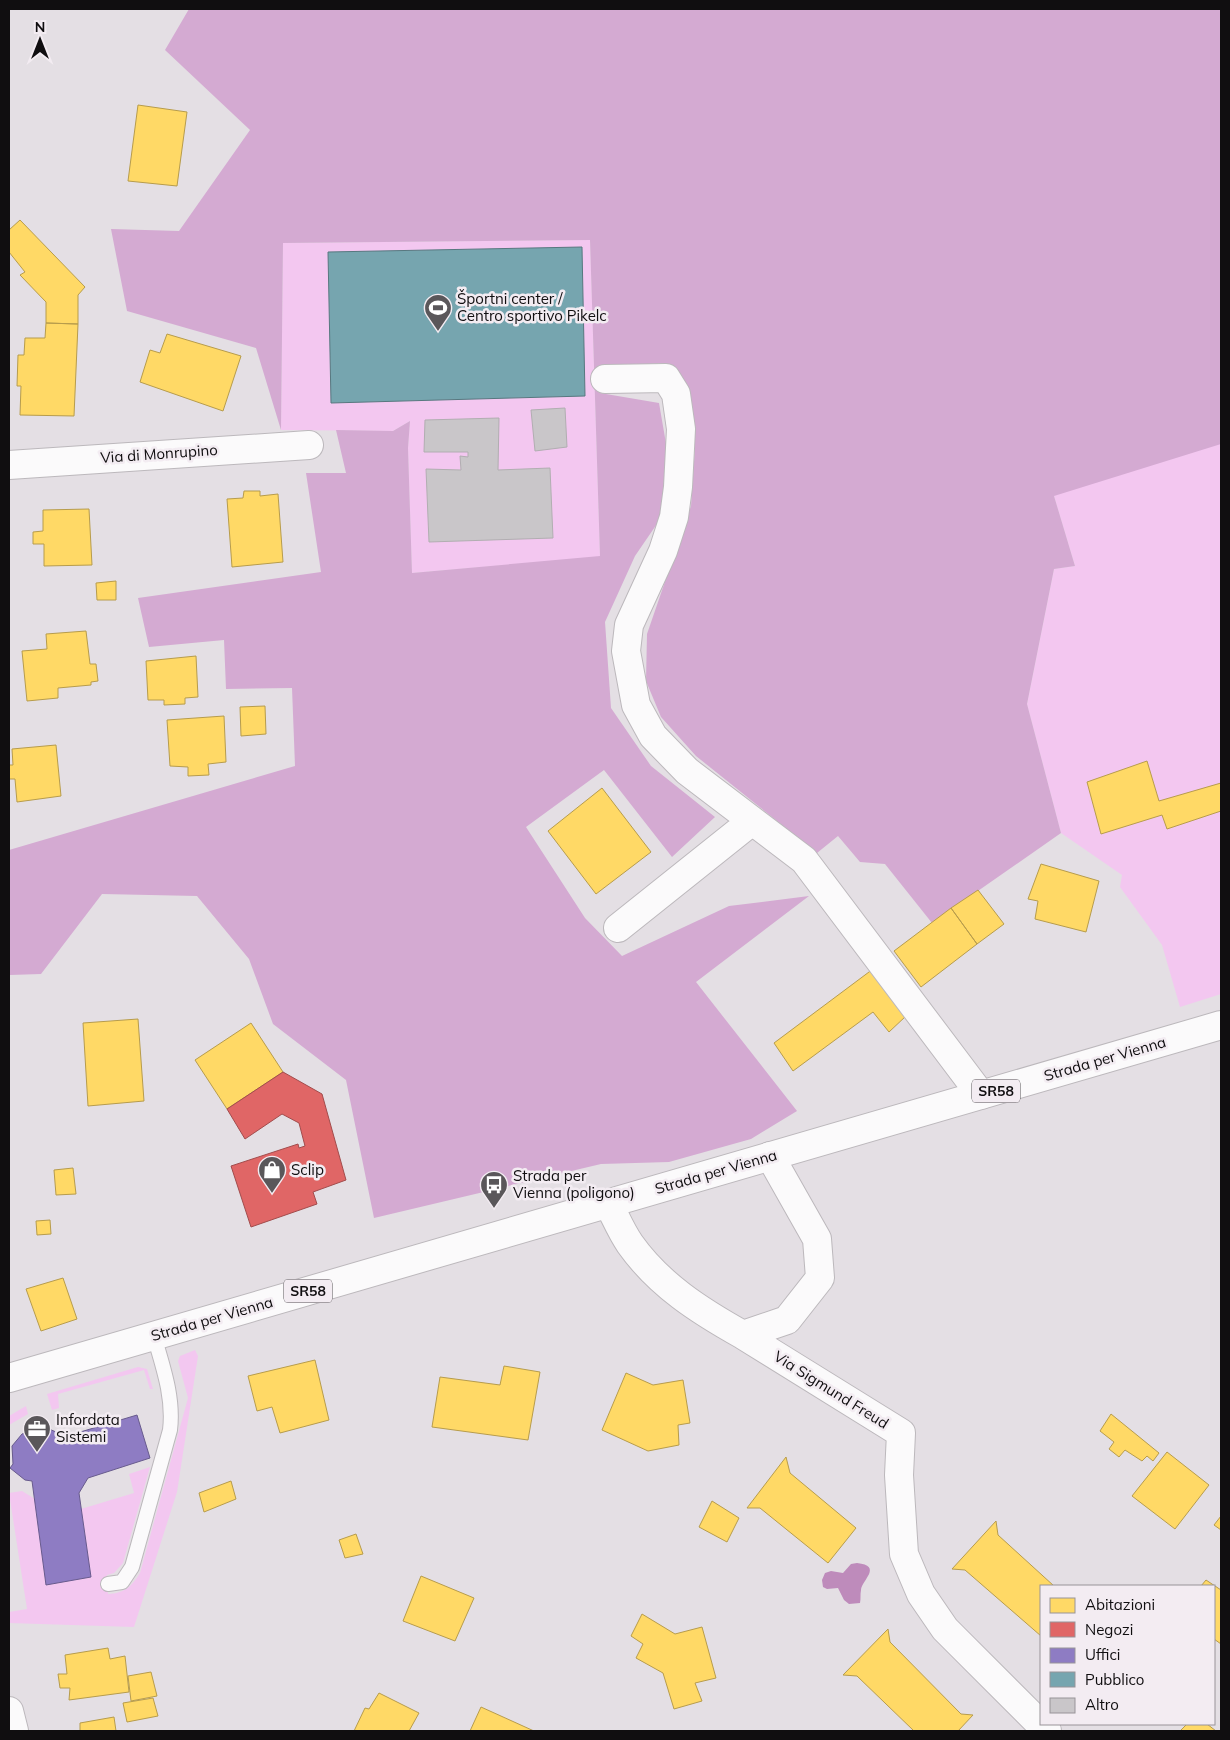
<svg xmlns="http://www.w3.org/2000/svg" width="1230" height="1740" viewBox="0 0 1230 1740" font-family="Mulish,sans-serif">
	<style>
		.green { fill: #f3c7f0 }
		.forest { fill: #d4aad2 }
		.water { fill: #be8bbb }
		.homes { fill: #ffd966; stroke: #b79c4c }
		.shops { fill: #e06666; stroke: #a24c4c }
		.offices { fill: #8e7cc3; stroke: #685b8d }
		.public { fill: #76a5af; stroke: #57787f }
		.building { fill: #c9c6c9; stroke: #b1aeb1 }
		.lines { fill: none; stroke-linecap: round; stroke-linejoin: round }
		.lane-casing { stroke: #bcb8bc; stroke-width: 16 }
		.street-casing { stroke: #bcb8bc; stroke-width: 30 }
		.primary-casing { stroke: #bcb8bc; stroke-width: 30 }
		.lane { stroke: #fbfafb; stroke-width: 14 }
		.street { stroke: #fbfafb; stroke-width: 28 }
		.primary { stroke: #fbfafb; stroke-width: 28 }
		.labels { text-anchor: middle; stroke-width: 5; stroke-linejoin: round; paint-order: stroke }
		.shield { fill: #f3ecf2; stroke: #545154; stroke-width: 1 }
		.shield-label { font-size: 14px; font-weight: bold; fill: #100e10 }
		.poi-label { font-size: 15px; fill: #100e10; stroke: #f3ecf2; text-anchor: start }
		.street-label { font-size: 15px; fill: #100e10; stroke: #f3ecf2 }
	</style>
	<rect width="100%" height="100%" fill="#e4dfe4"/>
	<!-- green -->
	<path class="green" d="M1221,9v985l-41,13 -18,-62 -42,-58 2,-12 -61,-42 -34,-129 27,-135 21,-3 -21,-70z
		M590,240l10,317 -188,16 -4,-125 2,-27 -17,10 -112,-1 2,-187z
		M195,1350l3,6 -21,136 -43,135 -125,-4v-11l18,-3 -18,-116 13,-2 13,8 46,10 53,-16 -5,-19 21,-7 -27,96 -9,10 -7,2 1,19c17,-1 23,-7 32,-21l48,-175 -10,-37 2,-5z
		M138,1367l9,2 6,20h-3l-6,-19 -86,24 1,14 -7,2 -5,-16z
		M26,1406l2,8 -19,11v-9z"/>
	<!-- forest -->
	<path class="forest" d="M189,9h1032v435l-167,52 21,70 -21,3 -27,135 34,129 -129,90 -47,-59 -25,-2 -22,-26 -21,17 -121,-97 -35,-39 -15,-36 1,-47 44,-128 4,-59 -4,-48 -27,-36 -64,4v26l59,10 9,52 -7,63 -26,38 -30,66 6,86 40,58 64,51 -43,40 -68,-87 -78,57 59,91 37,38 107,-50 80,-10 -113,86 101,129 -46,28 -82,23 -68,2 -227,54 -28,-138 -73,-56 -24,-65 -52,-63 -95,-2 -61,80 -31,1 -1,-125 286,-84 -3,-78 -66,1 -2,-49 -75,7 -11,-49 183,-26 -15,-99h40l-10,-43 57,1 17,-10 -2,27 4,125 188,-17 -10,-316 -307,3 -2,187 -25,-82 -129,-37 -16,-82 68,2 71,-101 -85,-80z"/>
	<!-- water -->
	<path class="water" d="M857,1563c26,3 5,17 4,27 -1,5 0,8 -1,13l-11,1 -5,-4 -6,-12 -11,1 -4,-2 -1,-7 3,-7 6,-2 12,2 8,-9z"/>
	<!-- homes -->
	<path class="homes" d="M138,105l49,7 -10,74 -49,-5z
		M20,220l65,67 -7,8v29l-32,-1v-21l-26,-27 5,-3 -16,-20v-22z
		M46,323l32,1 -4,92 -54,-1 1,-29h-4l1,-31h6l1,-17h20z
		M167,334l74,22 -18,55 -83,-29 10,-32 10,3z
		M244,491h16v5l18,-2 5,68 -51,5 -5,-68 16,-1z
		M89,509l3,56 -48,1v-22h-11v-12l10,-1v-21z
		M116,581v19h-19l-1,-17z
		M86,631l4,33h6l2,17 -7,1v3l-33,3v10l-31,3 -5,-50 25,-2 -1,-15z
		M196,656l2,41 -13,1v6l-21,1v-5h-16l-2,-39z
		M265,706l1,28 -25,2 -1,-29z
		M224,716l2,46 -18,2 1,11 -21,1v-9l-18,-1 -3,-46z
		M56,745l5,51 -44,6 -2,-23h-6v-14h4l-1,-16z
		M1147,761l12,40 62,-18v28l-54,18 -5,-14 -61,19 -14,-52z
		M602,788l49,64 -55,42 -48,-63z
		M1041,864l58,17 -13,51 -51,-13 3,-18 -10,-2z
		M978,890l26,34 -27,20 -26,-36z
		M951,908l26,36 -56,43 -27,-36z
		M873,969l33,47 -17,16 -16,-20 -80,59 -19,-28z
		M138,1019l6,82 -56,5 -5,-83z
		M251,1023l32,49 -56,37 -32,-49z
		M73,1168l3,26 -20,1 -2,-25z
		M50,1220l1,14 -14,1 -1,-14z
		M63,1278l14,41 -36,12 -15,-42z
		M315,1360l14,60 -49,13 -8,-26 -15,4 -9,-35z
		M504,1366l36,6 -12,68 -96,-13 8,-50 60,8z
		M626,1373l27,12 30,-5 7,43 -12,2 1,20 -31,6 -46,-21z
		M1111,1414l48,39 -6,8 -6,-5 -5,5 -17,-11 -6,7 -10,-8 5,-7 -14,-11z
		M1167,1452l42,33 -34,44 -43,-33z
		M786,1457l4,16 66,55 -28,35 -68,-55h-13z
		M231,1481l5,18 -32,13 -5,-19z
		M712,1501l27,17 -12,24 -28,-15z
		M1221,1516v14l-7,-5z
		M996,1521l2,14 56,51h-13v50l-76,-66 -13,-1z
		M356,1534l7,20 -18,4 -6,-18z
		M421,1576l53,22 -19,43 -52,-20z
		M1206,1580l15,10v54l-7,-5v-53h-13z
		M642,1614l33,20 27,-7 14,51 -21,5 7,18 -28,8 -11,-36 -27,-15 7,-14 -12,-8z
		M888,1629l2,13 71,72 12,1 -15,16h-44l-57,-55 -14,-1z
		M108,1648l2,11 15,-3 4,36 -60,8 1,-12h-10l-2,-14h9l-2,-19z
		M151,1672l6,24 -26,5 -3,-25z
		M379,1693l40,20 -10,18h-55l11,-23 4,1z
		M153,1698l5,18 -31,6 -4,-19z
		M481,1707l53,24h-64z
		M114,1717l2,14h-36v-8z
		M1187,1724h20l9,7h-36z"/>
	<!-- shops -->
	<path class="shops" d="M283,1072l39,22 24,86 -33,12 4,12 -66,23 -20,-61 67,-22 1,4 6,-2 -6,-23 -17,-9 -37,25 -18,-30z"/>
	<!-- offices -->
	<path class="offices" d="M137,1415l13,43 -62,20 -9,15 12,84 -45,8 -14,-104 -7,-1 -15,-12 3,-4 -1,-18 10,-12 14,-5 4,-4 16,7 1,7z"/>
	<!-- public -->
	<path class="public" d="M582,247l3,149 -254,7 -3,-151z"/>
	<!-- building -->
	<path class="building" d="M565,408l2,39 -32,4 -4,-41z
		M499,418l-1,52 52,-2 3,70 -124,4 -3,-73 35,1 -1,-14 8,1v-5h-44l1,-32z"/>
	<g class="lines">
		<defs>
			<path id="lane" d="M108,1584l14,-2 10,-15 38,-137c4,-32 -7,-63 -16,-94"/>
			<path id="street" d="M605,379l61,-1 10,16 5,35 -3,58 -4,30 -11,34 -34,74 -3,26 10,54 17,31 34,35 117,89 177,235
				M9,465l300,-20
				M618,928l134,-107
				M608,1203c7,13 13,28 22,41 29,41 70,67 113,91l44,-15 33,-42 -3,-39 -47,-83
				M743,1335l158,98 -2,42 5,79 17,40 24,35 102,102
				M9,1711l5,20"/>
			<path id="primary" d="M9,1378l1212,-353"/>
		</defs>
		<!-- lane casing -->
		<use href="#lane" class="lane-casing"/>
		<!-- street casing -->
		<use href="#street" class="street-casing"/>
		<!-- primary casing -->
		<use href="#primary" class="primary-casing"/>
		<!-- lane -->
		<use href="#lane" class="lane"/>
		<!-- street -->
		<use href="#street" class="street"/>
		<!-- primary -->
		<use href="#primary" class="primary"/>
	</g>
	<!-- icons -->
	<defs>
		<symbol id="stadium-pin" viewBox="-11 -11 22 30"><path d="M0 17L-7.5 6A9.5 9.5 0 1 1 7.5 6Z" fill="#5a575a" stroke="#f3ecf2"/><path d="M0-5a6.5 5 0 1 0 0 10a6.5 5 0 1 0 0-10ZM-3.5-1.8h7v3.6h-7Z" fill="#fff"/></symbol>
		<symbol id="shop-pin" viewBox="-11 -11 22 30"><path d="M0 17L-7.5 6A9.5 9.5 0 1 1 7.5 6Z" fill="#5a575a" stroke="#f3ecf2"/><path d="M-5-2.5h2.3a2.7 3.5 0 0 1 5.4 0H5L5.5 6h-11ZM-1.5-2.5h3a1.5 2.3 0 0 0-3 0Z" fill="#fff"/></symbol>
		<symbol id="bus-pin" viewBox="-11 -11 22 30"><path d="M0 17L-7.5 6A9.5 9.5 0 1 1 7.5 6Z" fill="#5a575a" stroke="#f3ecf2"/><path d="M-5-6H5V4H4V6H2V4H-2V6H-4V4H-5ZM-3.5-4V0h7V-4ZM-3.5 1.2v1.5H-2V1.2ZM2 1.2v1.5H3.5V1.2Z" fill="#fff"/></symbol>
		<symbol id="office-pin" viewBox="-11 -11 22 30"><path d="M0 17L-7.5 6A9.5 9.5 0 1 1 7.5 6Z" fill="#5a575a" stroke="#f3ecf2"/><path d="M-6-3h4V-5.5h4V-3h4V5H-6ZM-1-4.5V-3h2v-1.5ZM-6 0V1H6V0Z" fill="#fff"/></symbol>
	</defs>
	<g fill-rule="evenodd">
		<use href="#stadium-pin" x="422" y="292" width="32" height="43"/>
		<use href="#shop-pin" x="256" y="1154" width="32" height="43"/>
		<use href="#bus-pin" x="478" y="1169" width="32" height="43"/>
		<use href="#office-pin" x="21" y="1413" width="32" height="43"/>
	</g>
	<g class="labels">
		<!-- shield labels -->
		<g class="shield">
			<rect x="972" y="1079.5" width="48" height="23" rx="4"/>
			<rect x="284" y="1279.5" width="48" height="23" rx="4"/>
		</g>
		<g class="shield-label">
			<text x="996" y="1096">SR58</text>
			<text x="308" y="1296">SR58</text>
		</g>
		<!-- poi labels -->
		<g class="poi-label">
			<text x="457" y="304">Športni center /<tspan x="457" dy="17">Centro sportivo Pikelc</tspan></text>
			<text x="291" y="1175">Sclip</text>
			<text x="513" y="1181">Strada per<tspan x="513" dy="17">Vienna (poligono)</tspan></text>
			<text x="56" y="1425">Infordata<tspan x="56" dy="17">Sistemi</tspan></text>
		</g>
		<!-- street labels -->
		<g class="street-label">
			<text transform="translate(159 454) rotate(-4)" y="5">Via di Monrupino</text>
			<text transform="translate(1105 1059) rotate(-16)" y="5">Strada per Vienna</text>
			<text transform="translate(716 1172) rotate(-16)" y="5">Strada per Vienna</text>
			<text transform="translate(212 1319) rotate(-16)" y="5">Strada per Vienna</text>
			<text transform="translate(831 1390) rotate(32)" y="5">Via Sigmund Freud</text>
		</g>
	</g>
	<!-- border -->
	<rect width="1230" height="1740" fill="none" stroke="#100e10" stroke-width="20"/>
	<!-- legend -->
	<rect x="1040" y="1585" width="175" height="140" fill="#f3ecf2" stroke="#989398"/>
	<rect x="1050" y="1598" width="25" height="15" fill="#ffd966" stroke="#989398"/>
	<text x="1085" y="1610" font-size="15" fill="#100e10">Abitazioni</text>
	<rect x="1050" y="1622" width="25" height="15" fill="#e06666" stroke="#989398"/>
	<text x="1085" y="1635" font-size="15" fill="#100e10">Negozi</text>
	<rect x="1050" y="1648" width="25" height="15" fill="#8e7cc3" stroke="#989398"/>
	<text x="1085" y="1660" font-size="15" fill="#100e10">Uffici</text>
	<rect x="1050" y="1672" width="25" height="15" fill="#76a5af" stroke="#989398"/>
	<text x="1085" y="1685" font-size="15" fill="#100e10">Pubblico</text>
	<rect x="1050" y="1698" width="25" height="15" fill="#c9c6c9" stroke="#989398"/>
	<text x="1085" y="1710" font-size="15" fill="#100e10">Altro</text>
	<!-- north arrow -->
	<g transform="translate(40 40)" stroke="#f3ecf2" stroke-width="4" paint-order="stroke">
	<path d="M0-4L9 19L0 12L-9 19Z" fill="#100e10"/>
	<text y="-8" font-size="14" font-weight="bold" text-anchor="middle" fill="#100e10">N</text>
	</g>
</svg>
